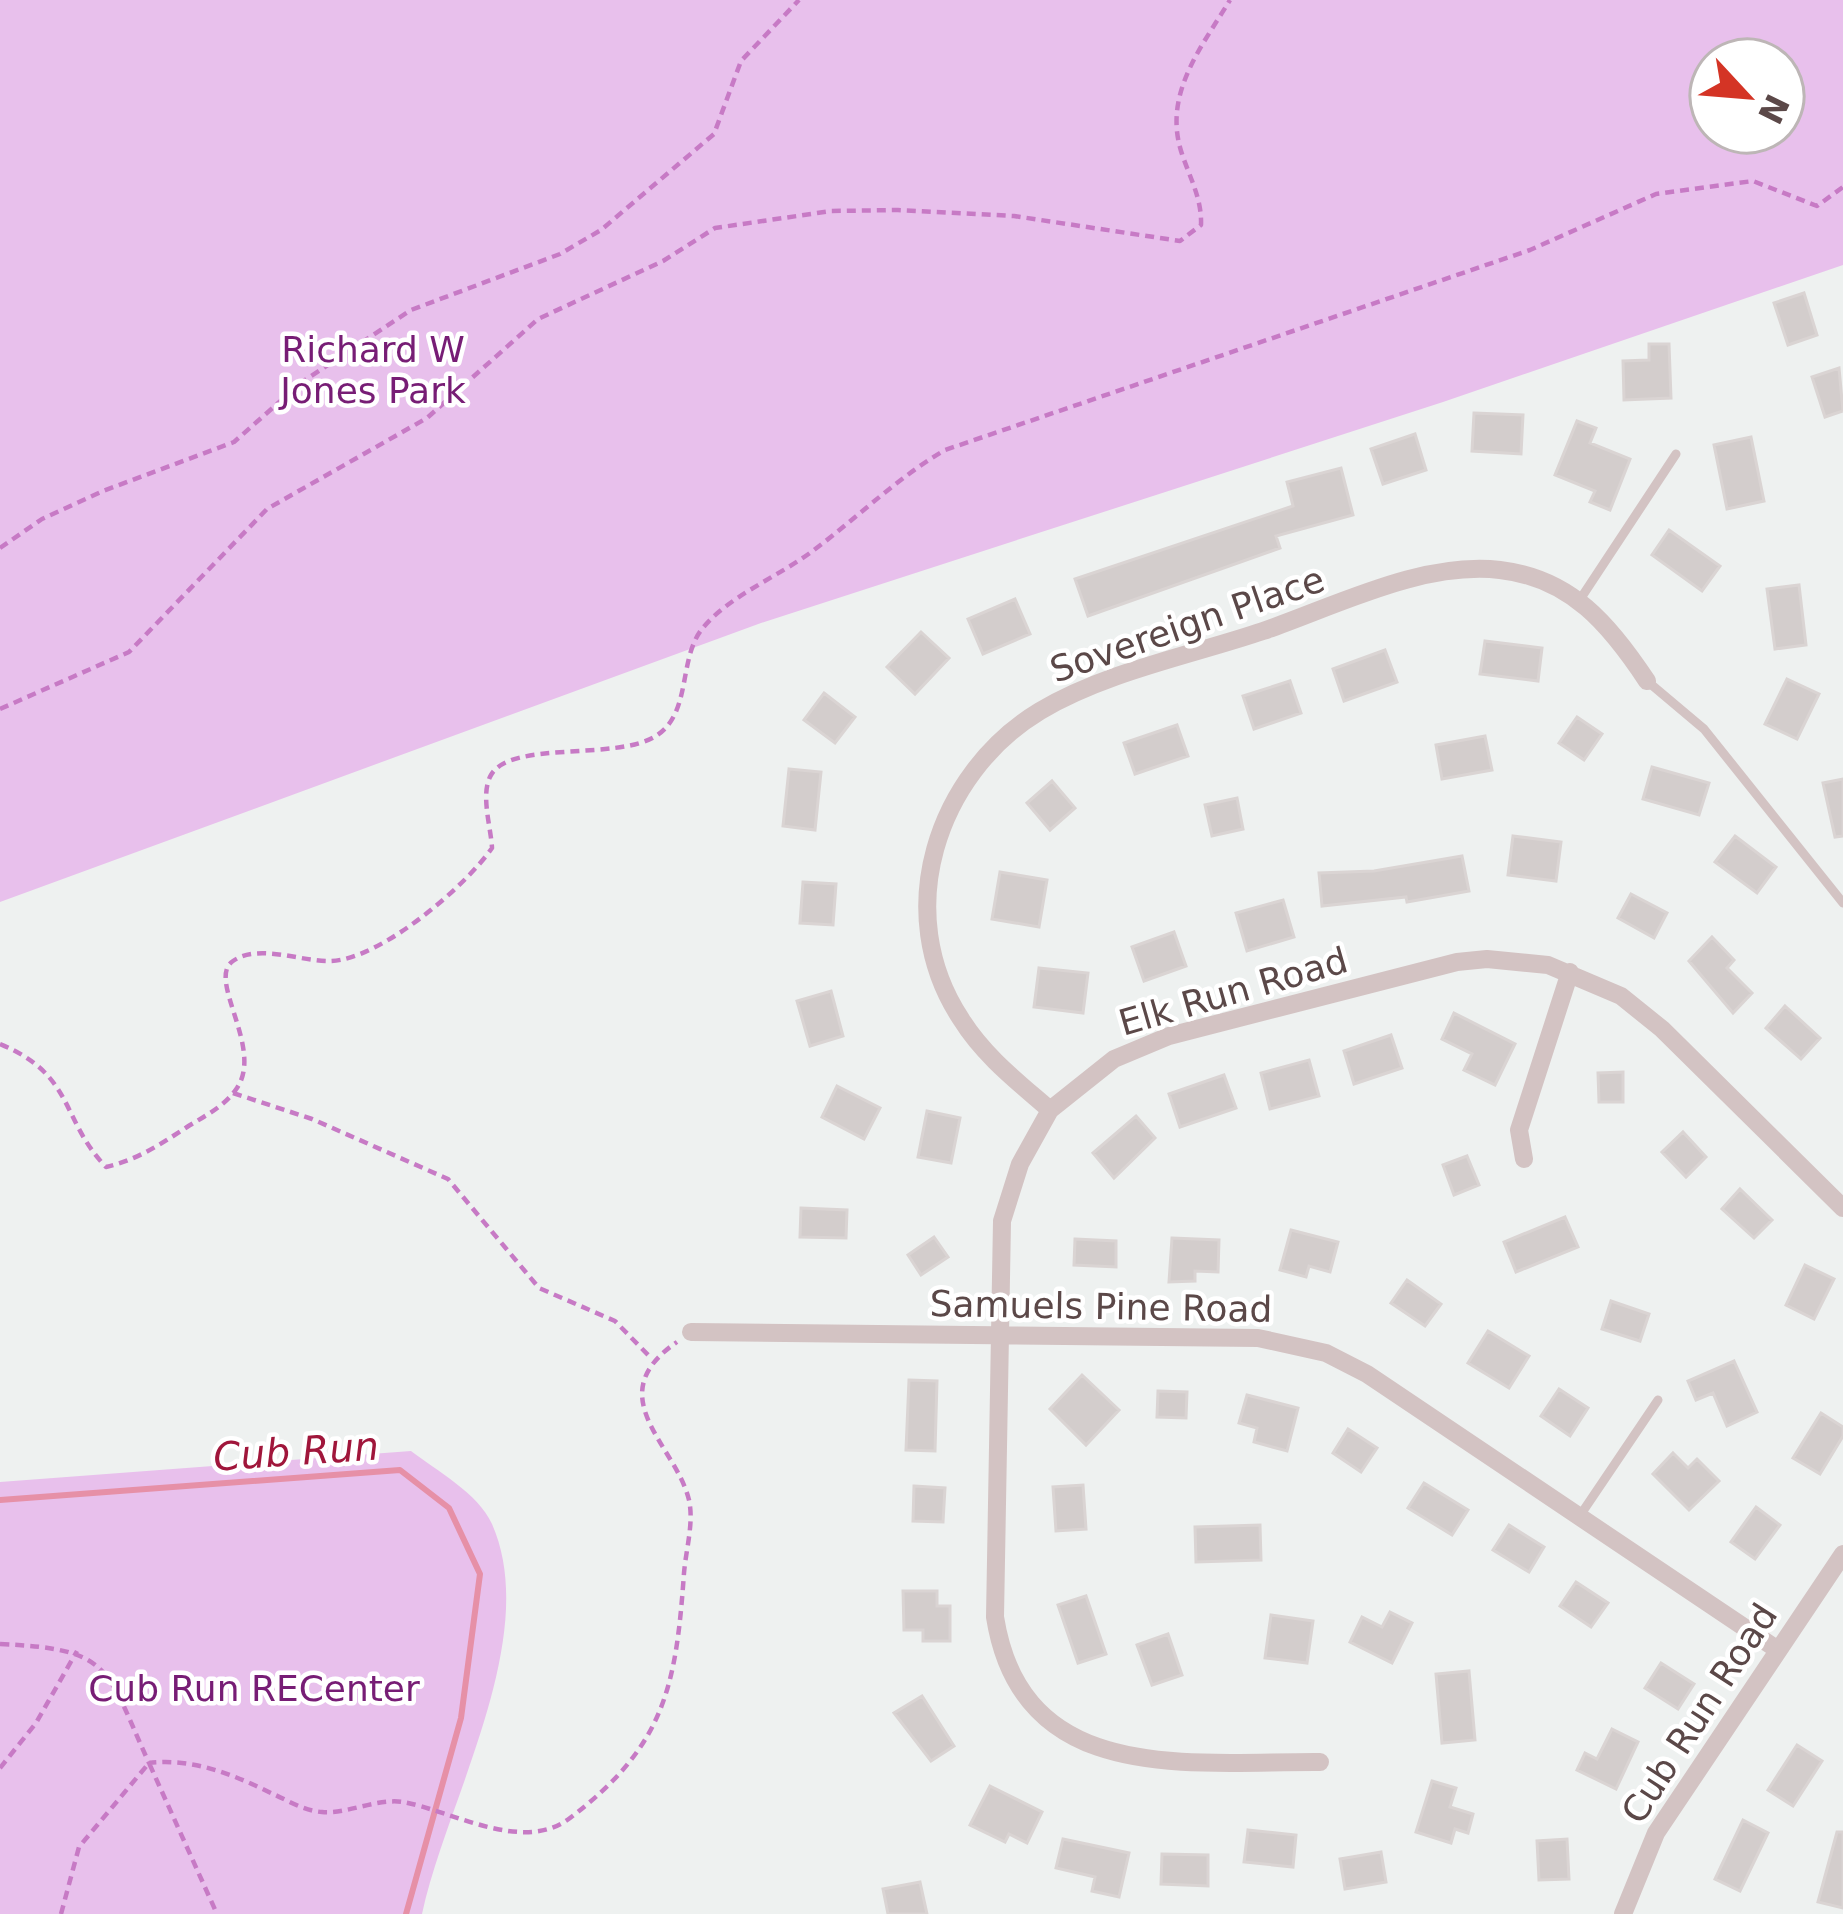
<svg xmlns="http://www.w3.org/2000/svg" width="1843" height="1914" viewBox="0 0 1843 1914" font-family="'DejaVu Sans',sans-serif">
	<style>
		.green { fill: #e8c0ec; fill-rule: evenodd }
		.lines { fill: none; stroke-linecap: round; stroke-linejoin: round }
		.stream { stroke: #e690a7; stroke-width: 6 }
		.building { fill: #d3cdcc; stroke: #dad4d3; stroke-width: 3 }
		.path { stroke: #c77ac5; stroke-width: 4.5; stroke-dasharray: 9 6; stroke-linecap: butt }
		.service { stroke: #d3c3c3; stroke-width: 9 }
		.minor { stroke: #d3c3c3; stroke-width: 18 }
		.labels { text-anchor: middle; stroke-width: 9; stroke-linejoin: round; paint-order: stroke }
		.park-label { font-size: 36px; fill: #771d75; stroke: #fff }
		.street-label { font-size: 36px; fill: #5b4848; stroke: #fff }
		.water-label { font-size: 39px; font-style: italic; fill: #a0163b; stroke: #fff }
	</style>
	<rect width="100%" height="100%" fill="#eef1f0"/>
	<!-- green -->
	<path class="green" d="M0,0h1843v265l-400,137 -682,221 -761,279zM1711,60h72v72h-72z
		M411,1451c26,20 67,42 81,73 50,114 -46,277 -70,390h-422v-432z"/>
	<g class="lines">
		<!-- stream -->
		<path class="stream" d="M0,1500l400,-30 49,38 31,66 -19,144 -55,196"/>
	</g>
	<!-- building -->
	<path class="building" d="M1804,293l13,42 -29,10 -14,-42z
		M1649,344h20l2,54 -47,2 -1,-39 26,-1z
		M1839,368l4,43 -18,6 -13,-40z
		M1474,413l49,2 -2,39 -49,-3z
		M1577,421l19,7 -6,15 40,16 -20,51 -20,-8 5,-11 -40,-16z
		M1415,434l11,36 -43,14 -12,-35z
		M1751,437l13,64 -37,8 -13,-64z
		M1341,468l12,47 -77,21 4,12 -192,68 -13,-37 218,-73 -6,-24z
		M1669,530l51,36 -18,25 -50,-36z
		M1799,585l7,60 -31,4 -8,-60z
		M1015,599l15,35 -47,20 -15,-35z
		M921,632l28,26 -34,36 -28,-27z
		M1485,641l57,7 -4,33 -58,-7z
		M1385,650l12,32 -53,19 -11,-32z
		M1787,679l32,15 -22,45 -32,-15z
		M1290,681l11,32 -47,16 -11,-33z
		M824,693l31,24 -20,26 -31,-23z
		M1577,717l25,17 -18,26 -25,-17z
		M1177,725l11,31 -53,18 -11,-31z
		M1485,736l7,34 -50,9 -6,-34z
		M1652,767l57,16 -10,32 -56,-16z
		M789,769l32,3 -6,58 -32,-4z
		M1843,779v57l-8,1 -12,-54z
		M1052,781l23,27 -25,22 -23,-27z
		M1237,798l6,31 -31,7 -7,-31z
		M1513,836l48,6 -5,39 -48,-6z
		M1735,836l41,31 -19,26 -42,-31z
		M1462,856l7,35 -62,11 -1,-5 -84,9 -3,-33 55,-2z
		M1000,872l47,8 -8,47 -47,-8z
		M803,882l33,2 -3,41 -33,-2z
		M1631,894l36,19 -13,25 -36,-20z
		M1283,900l11,37 -47,14 -11,-38z
		M1174,932l12,34 -42,15 -12,-34z
		M1712,937l22,23 -7,8 25,25 -19,20 -44,-52z
		M1039,968l49,5 -5,40 -49,-6z
		M831,991l12,45 -33,10 -13,-45z
		M1785,1006l35,32 -19,21 -35,-31z
		M1454,1013l61,31 -20,41 -31,-15 8,-16 -30,-15z
		M1391,1035l11,33 -48,16 -10,-33z
		M1309,1060l10,36 -49,13 -9,-36z
		M1623,1072v30h-24l-1,-29z
		M1224,1075l12,33 -56,19 -11,-33z
		M837,1086l43,22 -16,31 -42,-22z
		M927,1111l33,7 -9,45 -33,-6z
		M1136,1116l19,22 -41,40 -21,-25z
		M1683,1132l23,25 -20,20 -24,-25z
		M1467,1156l12,29 -25,10 -11,-30z
		M1740,1189l32,31 -18,18 -32,-29z
		M801,1208l46,2 -1,28 -46,-1z
		M1565,1217l13,30 -62,25 -12,-30z
		M1291,1230l47,12 -8,30 -21,-6 -3,11 -26,-7z
		M934,1237l14,20 -27,18 -13,-20z
		M1172,1238l47,2 -1,32 -23,-1v10l-26,1z
		M1075,1239l41,2v26l-42,-2z
		M1805,1265l29,14 -20,40 -28,-14z
		M1407,1280l34,24 -16,22 -34,-23z
		M1611,1301l38,13 -9,27 -38,-12z
		M1488,1331l41,25 -20,32 -41,-25z
		M1734,1361l23,51 -30,14 -14,-33 -17,7 -8,-19z
		M1082,1375l37,35 -33,35 -36,-36z
		M909,1380l28,1 -2,70 -29,-1z
		M1559,1389l29,19 -18,28 -29,-20z
		M1158,1391l29,1 -1,26 -29,-1z
		M1247,1395l51,13 -11,43 -33,-9 3,-14 -18,-5z
		M1821,1413l22,14v9l-23,38 -27,-16z
		M1348,1429l29,19 -16,24 -28,-19z
		M1673,1453l15,15 9,-9 22,22 -30,29 -36,-36z
		M1424,1483l44,27 -16,25 -44,-27z
		M1083,1485l3,44 -30,2 -3,-44z
		M914,1486l31,2 -2,34 -30,-1z
		M1756,1507l24,18 -25,34 -24,-17z
		M1260,1525l1,35 -65,2 -1,-35z
		M1509,1525l35,22 -15,25 -36,-22z
		M1576,1582l32,21 -17,24 -31,-21z
		M903,1591h34v15h13v35h-27v-11h-19z
		M1086,1596l20,58 -28,9 -20,-58z
		M1390,1612l22,11 -20,40 -42,-21 12,-25 20,10z
		M1271,1615l42,6 -6,42 -42,-5z
		M1168,1634l14,41 -30,10 -15,-40z
		M1661,1663l33,21 -16,25 -33,-21z
		M1469,1671l6,69 -33,3 -6,-69z
		M922,1696l32,50 -23,15 -37,-48z
		M1612,1729l26,13 -22,47 -39,-19 8,-17 12,6z
		M1797,1745l25,16 -29,45 -25,-16z
		M1432,1781l24,7 -6,19 23,7 -5,19 -13,-4 -4,14 -35,-11z
		M990,1786l52,26 -15,31 -18,-9 -4,8 -35,-17z
		M1743,1820l25,13 -28,58 -25,-12z
		M1248,1830l48,5 -3,32 -49,-5z
		M1837,1832h6v76l-25,-6z
		M1063,1839l66,14 -10,44 -27,-6 3,-14 -39,-9z
		M1567,1839l2,40 -30,1 -2,-39z
		M1381,1852l5,30 -41,7 -5,-30z
		M1162,1854l46,1v31l-47,-2z
		M920,1882l7,32h-39l-5,-25z"/>
	<g class="lines">
		<!-- path -->
		<path class="path" d="M0,548l42,-29 61,-28 131,-49 68,-60 109,-72 149,-56 41,-24 113,-96 27,-73 58,-61
			M0,709l129,-57 138,-143 160,-91 111,-99 125,-58 52,-33 116,-17 67,-1 116,6 166,25 21,-16c1,-26 -11,-47 -19,-71 -20,-59 19,-106 48,-154
			M0,1044c75,31 60,75 106,123 31,-7 55,-23 81,-40 19,-12 37,-20 50,-39 27,-40 -31,-109 -4,-127 26,-18 68,1 98,0 50,-2 134,-74 161,-113 -1,-21 -12,-54 -1,-73 20,-35 126,-14 165,-39 36,-23 22,-77 46,-107 26,-33 78,-53 112,-79 44,-33 83,-72 131,-100l585,-200 126,-56 97,-13 64,25 26,-19
			M233,1093l79,26 136,60 91,109 76,33 37,38
			M0,1644c113,5 105,23 149,119 44,-5 83,11 122,30 16,7 33,18 51,19 26,2 55,-14 81,-10 50,9 120,52 167,16 95,-72 106,-132 114,-245 2,-24 10,-50 5,-73 -13,-55 -91,-104 -12,-158
			M0,1768l36,-45 41,-72
			M61,1914l18,-67 70,-84 68,151"/>
		<!-- service -->
		<path class="service" d="M1579,601l97,-147
			M1647,681l57,48 139,174
			M1579,1517l79,-117"/>
		<!-- minor -->
		<path class="minor" d="M1050,1110c-32,-28 -66,-54 -89,-91 -70,-106 -25,-245 79,-308 65,-39 152,-56 223,-80 73,-25 159,-70 237,-61 71,8 110,55 147,111
			M1524,1159l-5,-29 51,-158
			M691,1332l567,6 68,15 41,21 411,276
			M1320,1762c-128,-1 -298,26 -325,-145l7,-396 18,-57 30,-54 64,-51 55,-23 288,-74 30,-3 61,6 73,31 41,33 181,179
			M1623,1914l33,-81 187,-279"/>
	</g>
	<g class="labels">
		<!-- park labels -->
		<g class="park-label">
			<text x="373" y="362">Richard W<tspan x="373" dy="41">Jones Park</tspan></text>
			<text x="254" y="1701">Cub Run RECenter</text>
		</g>
		<!-- street labels -->
		<g class="street-label">
			<text transform="translate(1187 624) rotate(-19)" y="13">Sovereign Place</text>
			<text transform="translate(1233 991) rotate(-16)" y="13">Elk Run Road</text>
			<text transform="translate(1101 1306) rotate(1)" y="13">Samuels Pine Road</text>
			<text transform="translate(1699 1713) rotate(-57)" y="13">Cub Run Road</text>
		</g>
		<!-- water labels -->
		<g class="water-label">
			<text transform="translate(296 1451) rotate(-4)" y="14">Cub Run</text>
		</g>
	</g>
	<!-- north arrow -->
	<g transform="translate(1747 96) rotate(116)"><circle r="57" fill="#ffffff" stroke="#bdb6b6" stroke-width="3"/>
	<path d="M0-9L21 45L0 30L-21 45Z" fill="#d43425"/>
	<text y="-18" font-size="33" font-weight="bold" text-anchor="middle" fill="#5b4848">N</text>
	</g>
</svg>
